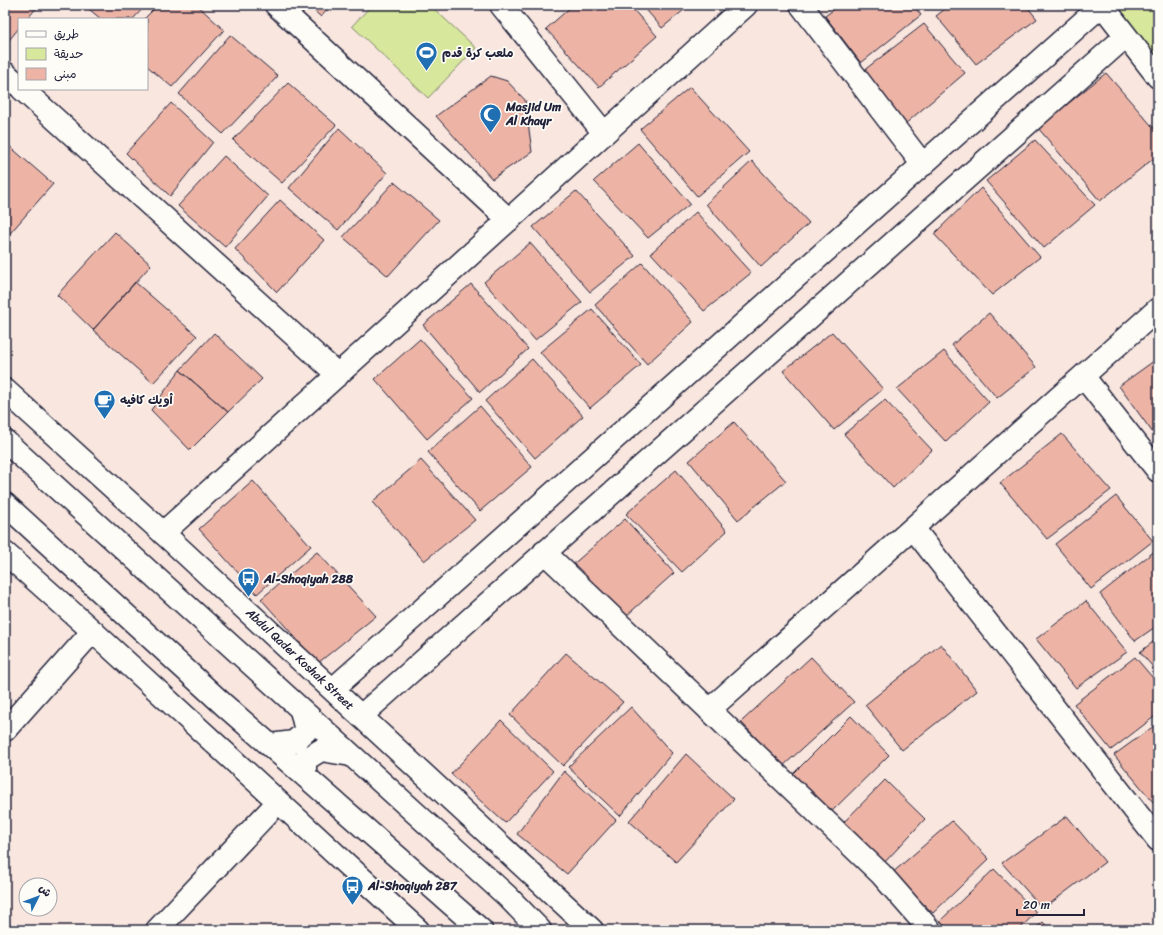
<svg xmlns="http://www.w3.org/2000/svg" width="1163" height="935" viewBox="0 0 1163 935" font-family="Sriracha,'Playpen Sans Arabic',sans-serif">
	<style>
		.green { fill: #d7e79b; stroke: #7c846b }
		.building { fill: #edb4a6; stroke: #22223b }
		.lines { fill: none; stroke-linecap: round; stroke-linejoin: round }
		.minor-casing { stroke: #22223b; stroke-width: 25 }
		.major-casing { stroke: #22223b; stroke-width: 25 }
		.minor { stroke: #fdfcf7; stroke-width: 22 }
		.major { stroke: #fdfcf7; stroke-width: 22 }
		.labels { text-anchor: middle; stroke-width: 3.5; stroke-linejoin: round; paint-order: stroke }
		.poi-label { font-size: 12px; font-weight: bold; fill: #22223b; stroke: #fdfcf7; text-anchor: start }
		.street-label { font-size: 12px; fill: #22223b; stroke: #fdfcf7 }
	</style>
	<rect width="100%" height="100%" fill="#f8e6df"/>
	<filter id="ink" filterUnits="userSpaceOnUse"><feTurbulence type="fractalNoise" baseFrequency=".025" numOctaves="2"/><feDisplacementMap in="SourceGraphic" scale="8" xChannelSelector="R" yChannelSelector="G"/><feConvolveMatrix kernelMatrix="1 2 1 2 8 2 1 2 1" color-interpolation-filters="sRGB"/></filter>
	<g filter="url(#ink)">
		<!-- green -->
		<path class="green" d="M372,5h58l46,43 -48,50 -76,-72z
			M1117,5h41v54z"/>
		<!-- building -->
		<path class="building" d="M5,5h34l-12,14h-8v9l-14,17z
			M84,5h62l-13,14h-32z
			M158,5h39l27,25 -52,57 -25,-21v-47h-3z
			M308,5h23l-10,12z
			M573,5h56l28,31 -58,51 -53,-58z
			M642,5h48l-28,23z
			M840,5h73l8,10 -60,48 -36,-47z
			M950,5h76l11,14 -61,45 -40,-48z
			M924,24l41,49 -60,51 -42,-53z
			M230,35l48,41 -55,58 -44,-40z
			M1106,73l52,60v22l-58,46 -62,-73z
			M491,76l16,5 18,19 7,52 -40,27 -56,-63z
			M288,83l48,42 -54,58 -49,-43z
			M690,87l59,65 -52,44 -57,-67z
			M171,103l42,39 -43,54 -44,-43z
			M339,128l48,45 -49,57 -49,-42z
			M1035,140l60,65 -51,43 -58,-67z
			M638,143l52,61 -42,34 -54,-57z
			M7,144l46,40 -48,55v-93z
			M224,156l44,40 -43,51 -47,-41z
			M752,161l57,62 -48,44 -55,-63z
			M394,182l45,38 -51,56 -45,-39z
			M981,188l59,69 -48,38 -58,-61z
			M576,191l59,65 -45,36 -57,-65z
			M280,200l44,40 -47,52 -42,-43z
			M696,212l55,61 -47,38 -53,-58z
			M115,232l36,33 -58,65 -36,-35z
			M530,243l52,59 -47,38 -51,-58z
			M642,263l51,59 -46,42 -52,-59z
			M135,282l62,54 -44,47 -60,-53z
			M471,284l57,65 -48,43 -57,-67z
			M592,309l49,56 -51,43 -50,-56z
			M989,313l47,54 -39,31 -45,-53z
			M832,332l51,57 -49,41 -51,-59z
			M214,333l48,46 -34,33 -48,-42z
			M420,339l53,59 -46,41 -52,-60z
			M944,351l45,51 -43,40 -49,-53z
			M1158,358v72l-5,3 -34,-47z
			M532,359l51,57 -48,42 -50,-57z
			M180,370l48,42 -38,38 -39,-40z
			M885,400l47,50 -39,38 -49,-54z
			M480,406l52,61 -52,44 -52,-59z
			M734,422l52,59 -48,39 -49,-59z
			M1062,434l49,56 -64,49 -47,-56z
			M421,460l54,60 -51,41 -52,-59z
			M676,470l51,61 -45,41 -56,-58z
			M253,481l58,65 -54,48 -58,-65z
			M1116,496l37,45 -62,48 -36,-45z
			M625,519l49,54 -50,45 -54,-51z
			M1156,550l2,2v73l-23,16 -35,-47z
			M317,552l59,64 -58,47 -57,-64z
			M1086,601l41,51 -51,36 -40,-49z
			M1158,638v35l-18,-21z
			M941,644l36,47 -75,59 -37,-45z
			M566,653l57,49 -60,64 -53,-51z
			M811,657l43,45 -71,64 -42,-44z
			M1135,657l23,27v30l-47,36 -37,-46z
			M631,707l41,46 -52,63 -52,-49z
			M851,716l38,39 -60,59 -39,-37z
			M501,720l52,51 -48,52 -54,-49z
			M1158,723v85l-44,-53z
			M686,754l48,45 -58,63 -47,-41z
			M564,771l52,49 -49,54 -50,-40z
			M885,780l40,39 -41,44 -41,-40z
			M1067,816l38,46 -62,47 -41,-46z
			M952,821l37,38 -56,54 -42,-39z
			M994,869l42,43 -17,18h-70l-9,-9z
			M1043,922l7,8h-16z
			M852,926l4,4h-9z"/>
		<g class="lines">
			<defs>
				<path id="minor" d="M276,5l233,215
					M501,5l103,128
					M801,5l122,160
					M1102,5l56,72
					M5,73l14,13
					M22,89l316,286
					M1083,376l75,95
					M913,528l245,312
					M163,533l583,-528
					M544,552l337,322 49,56
					M5,553l82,73 331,304
					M333,689l769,-684
					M709,710l449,-401
					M361,716l765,-680
					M5,730l88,-99
					M157,930l121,-128"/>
				<path id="major" d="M5,390l158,143 429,397
					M5,441l502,455 33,34
					M5,504l219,201 257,225
					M270,745l24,-3 12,-11 -5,-21
					M305,776v-16l16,-10 30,5"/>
			</defs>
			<!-- minor casing -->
			<use href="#minor" class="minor-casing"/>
			<!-- major casing -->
			<use href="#major" class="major-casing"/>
			<!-- minor -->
			<use href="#minor" class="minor"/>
			<!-- major -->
			<use href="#major" class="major"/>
		</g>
	</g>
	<!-- icons -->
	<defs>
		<symbol id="stadium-pin" viewBox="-11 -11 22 30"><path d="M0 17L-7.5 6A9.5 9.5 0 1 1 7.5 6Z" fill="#1f6fb2" stroke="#fdfcf7"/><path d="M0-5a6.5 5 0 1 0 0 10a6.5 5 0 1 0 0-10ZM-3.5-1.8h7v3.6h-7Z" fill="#fff"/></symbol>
		<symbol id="mosque-pin" viewBox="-11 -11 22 30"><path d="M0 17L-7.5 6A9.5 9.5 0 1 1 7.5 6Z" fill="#1f6fb2" stroke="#fdfcf7"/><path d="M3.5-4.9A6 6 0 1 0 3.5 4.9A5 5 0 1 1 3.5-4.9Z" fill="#fff"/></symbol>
		<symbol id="cafe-pin" viewBox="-11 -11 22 30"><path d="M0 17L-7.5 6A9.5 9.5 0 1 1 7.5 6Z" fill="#1f6fb2" stroke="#fdfcf7"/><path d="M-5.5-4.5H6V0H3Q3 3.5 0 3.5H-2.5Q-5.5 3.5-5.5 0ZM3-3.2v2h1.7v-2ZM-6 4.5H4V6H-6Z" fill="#fff"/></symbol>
		<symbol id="bus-pin" viewBox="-11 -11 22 30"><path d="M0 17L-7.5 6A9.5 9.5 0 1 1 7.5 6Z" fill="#1f6fb2" stroke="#fdfcf7"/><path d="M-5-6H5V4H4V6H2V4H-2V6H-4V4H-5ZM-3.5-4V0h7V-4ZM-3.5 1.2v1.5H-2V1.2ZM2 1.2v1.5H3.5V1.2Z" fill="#fff"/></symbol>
	</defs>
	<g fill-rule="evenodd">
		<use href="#stadium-pin" x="414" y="40" width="25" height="34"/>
		<use href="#mosque-pin" x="478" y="102" width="25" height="34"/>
		<use href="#cafe-pin" x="92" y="388" width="25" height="34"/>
		<use href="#bus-pin" x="236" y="566" width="25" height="34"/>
		<use href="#bus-pin" x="340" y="874" width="25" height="34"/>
	</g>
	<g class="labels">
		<!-- poi labels -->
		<g class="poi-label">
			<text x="442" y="57">ملعب كرة قدم</text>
			<text x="506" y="111">Masjid Um<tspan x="506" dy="14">Al Khayr</tspan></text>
			<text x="120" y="404">أويك كافيه</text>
			<text x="264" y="583">Al-Shoqiyah 288</text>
			<text x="368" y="890">Al-Shoqiyah 287</text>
		</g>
		<!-- street labels -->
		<g class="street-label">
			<text transform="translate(300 659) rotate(43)" y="4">Abdul Qader Koshak Street</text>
		</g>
	</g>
	<!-- margin -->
	<rect width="1163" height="935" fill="none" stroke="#fdfcf7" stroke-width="20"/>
	<rect x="10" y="10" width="1143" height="915" fill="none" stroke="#22223b" stroke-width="1.5" filter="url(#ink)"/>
	<!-- legend -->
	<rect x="18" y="18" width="130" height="72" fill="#fdfcf7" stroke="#a5a5ac"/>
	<rect x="26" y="31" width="20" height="6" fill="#fdfcf7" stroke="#a5a5ac"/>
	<text x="54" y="38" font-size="12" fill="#22223b">طريق</text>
	<rect x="26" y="48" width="20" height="12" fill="#d7e79b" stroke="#a5a5ac"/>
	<text x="54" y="58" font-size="12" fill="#22223b">حديقة</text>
	<rect x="26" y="68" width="20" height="12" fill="#edb4a6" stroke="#a5a5ac"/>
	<text x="54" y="78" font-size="12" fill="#22223b">مبنى</text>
	<!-- north arrow -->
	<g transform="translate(38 897) rotate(48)"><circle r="19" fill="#fdfcf7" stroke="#a5a5ac"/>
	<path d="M0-3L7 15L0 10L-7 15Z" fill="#1f6fb2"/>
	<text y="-6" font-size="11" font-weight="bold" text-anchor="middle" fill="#22223b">ش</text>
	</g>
	<!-- scale -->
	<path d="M1017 909v6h67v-6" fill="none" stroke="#22223b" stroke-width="2"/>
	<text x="1023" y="909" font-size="12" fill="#22223b" stroke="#fdfcf7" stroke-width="3" paint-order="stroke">20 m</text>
</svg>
